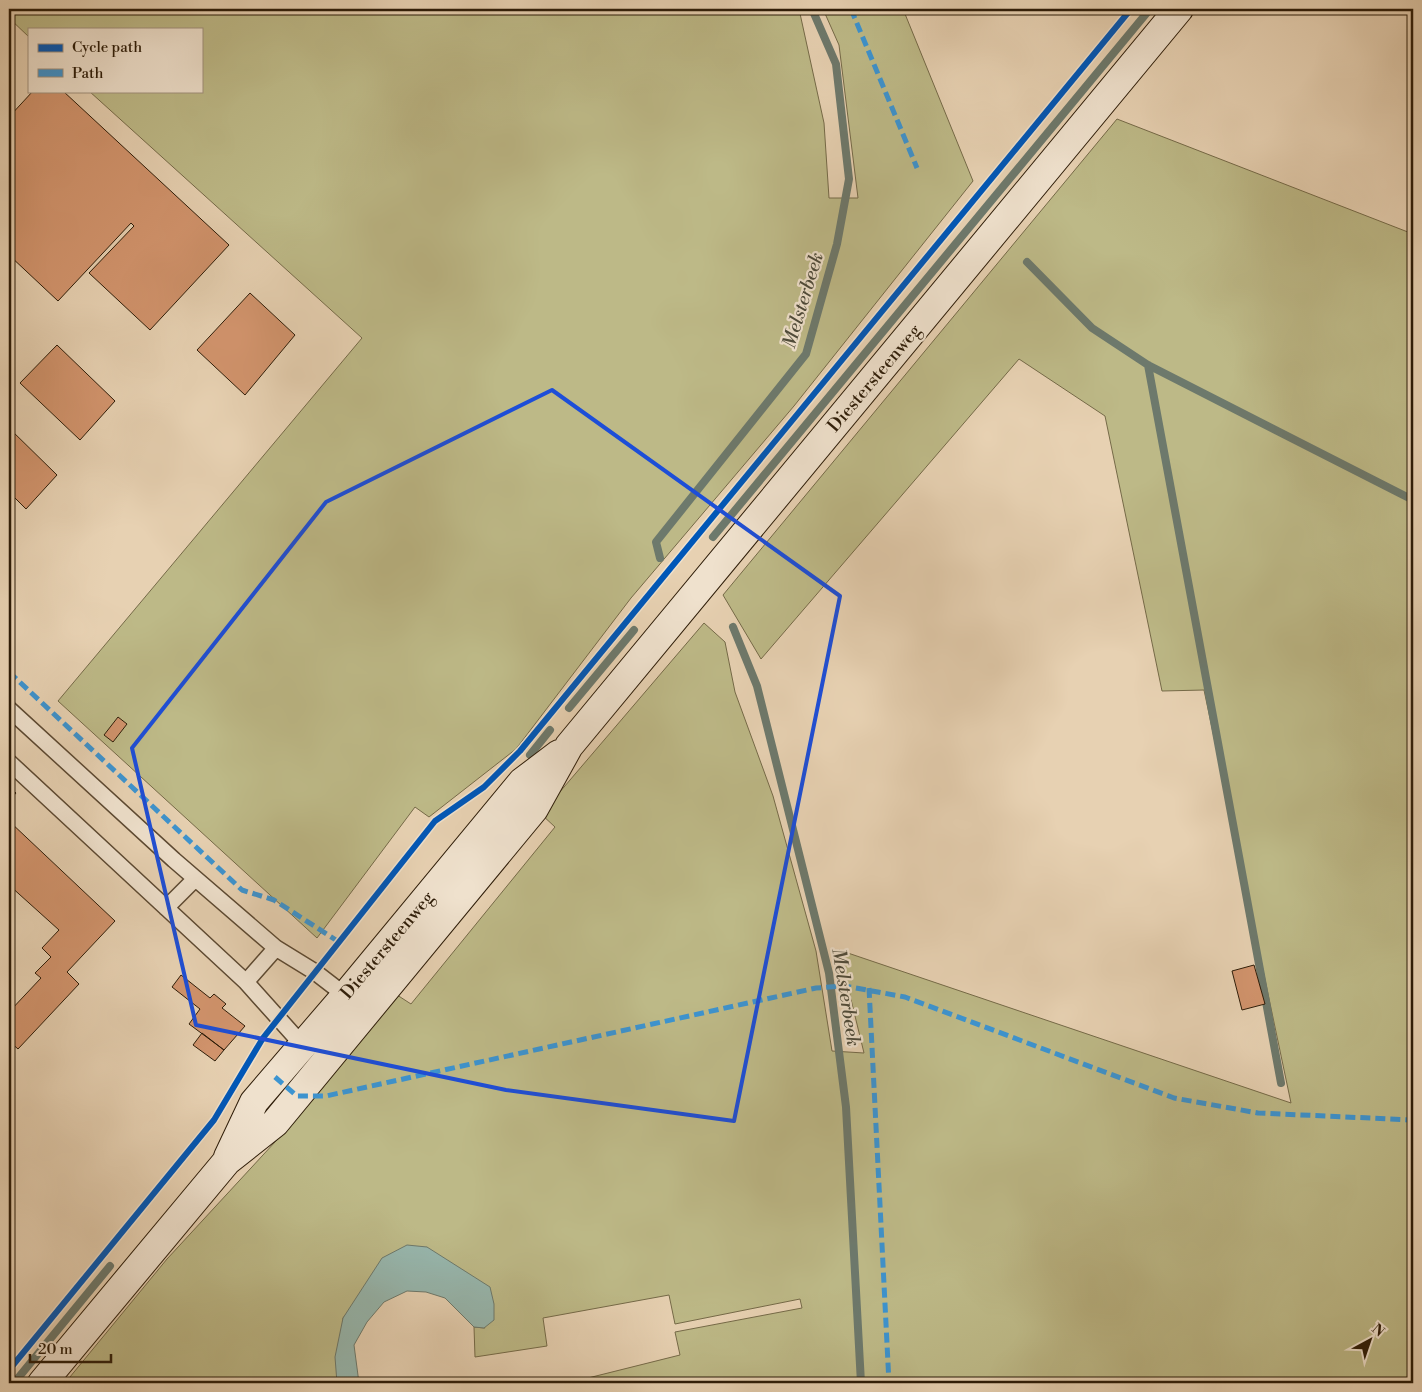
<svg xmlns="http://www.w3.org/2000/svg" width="1422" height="1392" viewBox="0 0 1422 1392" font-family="'Libre Bodoni',serif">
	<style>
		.green { fill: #bdb987; stroke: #756a48 }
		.water { fill: #97b7ae; stroke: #6d796c }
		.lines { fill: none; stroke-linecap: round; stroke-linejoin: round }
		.stream { stroke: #6d796c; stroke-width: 8 }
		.building { fill: #d2946d; stroke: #2d1c08 }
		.lane-casing { stroke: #5c4932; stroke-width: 18 }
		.secondary-casing { stroke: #2d1c08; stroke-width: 30 }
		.lane { stroke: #efe1cd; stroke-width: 15 }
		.secondary { stroke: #efe1cd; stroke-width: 28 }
		.quiet { stroke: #3c94d1; stroke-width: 5; stroke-dasharray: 10 5; stroke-linecap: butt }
		.cycleway-casing { stroke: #efe1cd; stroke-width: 9 }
		.cycleway { stroke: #0057b8; stroke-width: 6 }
		.marked { fill: none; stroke: #1d4ed8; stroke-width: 4; stroke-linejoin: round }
		.labels { text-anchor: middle; stroke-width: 4.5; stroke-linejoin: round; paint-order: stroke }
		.street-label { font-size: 18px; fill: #2d1c08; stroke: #efe1cd }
		.water-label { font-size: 19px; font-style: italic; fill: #4d4a3a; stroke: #efe1cd }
	</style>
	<rect width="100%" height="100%" fill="#e7d1b2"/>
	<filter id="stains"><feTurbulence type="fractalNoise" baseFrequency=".004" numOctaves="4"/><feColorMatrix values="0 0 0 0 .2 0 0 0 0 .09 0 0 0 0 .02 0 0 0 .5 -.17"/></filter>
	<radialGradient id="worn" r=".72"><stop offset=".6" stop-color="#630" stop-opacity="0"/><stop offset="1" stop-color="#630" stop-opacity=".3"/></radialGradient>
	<!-- green -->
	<path class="green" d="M9,9h790l25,114 5,75h29l-19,-153 -16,-36h80l70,172 -179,225 -163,192 -115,151 -87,68 -14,-10 -98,131 -259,-237 304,-363 -273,-247h112v-62h-172v8l-20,-19z
		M1117,119l296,115v1149h-845l112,-28 -5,-23 127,-24 -2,-9 -125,25 -6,-29 -126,23 4,28 -72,11 -1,-30 11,1 -58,-81 -70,53 -14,18 -6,65h-272l102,-124 132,-143 95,-123 17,11 144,-177 -14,-13 163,-191 21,19 10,50 38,104 43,155 16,100 32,2 -25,-103 452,153 -87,-413 -42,1 -57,-275 -86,-57 -258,300 -38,-64z"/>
	<!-- water -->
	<path class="water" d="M407,1245l20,2 63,40 4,17v16l-10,8 -10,-1 -29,-29 -19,-6 -19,-1 -23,11 -17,20 -13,23 5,38h-22l-2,-26 8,-39 39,-60z"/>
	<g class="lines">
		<!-- stream -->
		<path class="stream" d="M1027,262l65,66 56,37 265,135
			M1148,365l133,718
			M713,537l437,-528
			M660,558l-4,-16 150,-188 31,-110 12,-65 -13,-115 -24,-55
			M733,627l24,59 72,287 17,134 15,276
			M569,708l65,-78
			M530,755l20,-25
			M14,1383l96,-117"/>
	</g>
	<!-- building -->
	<path class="building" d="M33,91h30l166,154 -79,85 -61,-57 45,-47 -3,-3 -73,78 -49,-46v-138z
		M250,293l45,42 -50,60 -48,-45z
		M57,345l58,56 -35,39 -60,-57z
		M9,428l48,47 -31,34 -17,-17z
		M118,717l9,7 -14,18 -9,-7z
		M9,786l7,7 -7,8z
		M9,821l106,100 -48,51 12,12 -61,65 -9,-8v-29l32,-34 -6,-5 16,-16 -9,-9 17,-18 -50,-45z
		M1254,965l11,39 -23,6 -10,-39z
		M181,975l29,23 4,-4 12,10 -4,4 23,18 -21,24 -35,-26 11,-15 -28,-22z
		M202,1033l22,17 -9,11 -22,-16z"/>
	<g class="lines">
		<defs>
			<path id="lane" d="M9,709l165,151 102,88 39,24 35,27
				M9,762l237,220 60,67
				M166,908l29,-29
				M246,982l30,-34"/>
			<path id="secondary" d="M228,1157l26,-55 91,-106 177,-214 37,-28
				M42,1383l185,-222 48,-38 259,-314 35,-63 610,-737"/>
		</defs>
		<!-- lane casing -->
		<use href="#lane" class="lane-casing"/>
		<!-- secondary casing -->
		<use href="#secondary" class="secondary-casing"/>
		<!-- lane -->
		<use href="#lane" class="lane"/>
		<!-- secondary -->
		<use href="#secondary" class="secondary"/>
		<!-- quiet -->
		<path class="quiet" d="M851,9l66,159
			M9,672l233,218 32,10 65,42
			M869,988l20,395
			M275,1077l22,19h29l490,-108 29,-2 60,11 269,101 84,15 155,7"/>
		<defs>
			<path id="cycleway" d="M9,1370l205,-250 49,-82 172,-217 49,-34 36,-36 611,-742"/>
		</defs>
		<!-- cycleway casing -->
		<use href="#cycleway" class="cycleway-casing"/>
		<!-- cycleway -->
		<use href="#cycleway" class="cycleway"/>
	</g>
	<!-- marked area -->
	<path class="marked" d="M552,390l288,206 -106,525 -228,-31 -310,-65 -64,-277 194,-246z"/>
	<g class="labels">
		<!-- street labels -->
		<g class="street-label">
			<text transform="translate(874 378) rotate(-50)" y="6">Diestersteenweg</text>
			<text transform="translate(387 945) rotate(-50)" y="6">Diestersteenweg</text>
		</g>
		<!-- water labels -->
		<g class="water-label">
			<text transform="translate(802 300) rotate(-73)" y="7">Melsterbeek</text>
			<text transform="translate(847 997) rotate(81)" y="7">Melsterbeek</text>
		</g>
	</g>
	<!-- margin -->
	<rect width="1422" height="1392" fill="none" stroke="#e7d1b2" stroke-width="30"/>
	<rect x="10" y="10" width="1402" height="1372" fill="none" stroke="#2d1c08" stroke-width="2.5"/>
	<rect x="15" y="15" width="1392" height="1362" fill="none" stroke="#2d1c08"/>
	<!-- legend -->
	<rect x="28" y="28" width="175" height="65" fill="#efe1cd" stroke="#a1927e"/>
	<rect x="38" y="44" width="25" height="8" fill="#0057b8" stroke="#a1927e"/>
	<text x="72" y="52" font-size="15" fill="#2d1c08">Cycle path</text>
	<rect x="38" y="69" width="25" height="8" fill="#3c94d1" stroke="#a1927e"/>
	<text x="72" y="78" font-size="15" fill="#2d1c08">Path</text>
	<!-- north arrow -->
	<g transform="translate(1370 1340) rotate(40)" stroke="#efe1cd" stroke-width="4" paint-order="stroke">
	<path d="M0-4L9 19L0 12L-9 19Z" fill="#2d1c08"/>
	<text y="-8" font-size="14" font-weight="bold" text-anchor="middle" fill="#2d1c08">N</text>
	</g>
	<!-- scale -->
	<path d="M30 1354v8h81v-8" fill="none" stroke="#2d1c08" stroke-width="2.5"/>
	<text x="38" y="1354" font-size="15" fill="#2d1c08" stroke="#efe1cd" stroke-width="4" paint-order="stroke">20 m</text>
	<rect width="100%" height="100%" filter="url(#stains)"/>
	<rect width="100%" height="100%" fill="url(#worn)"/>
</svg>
